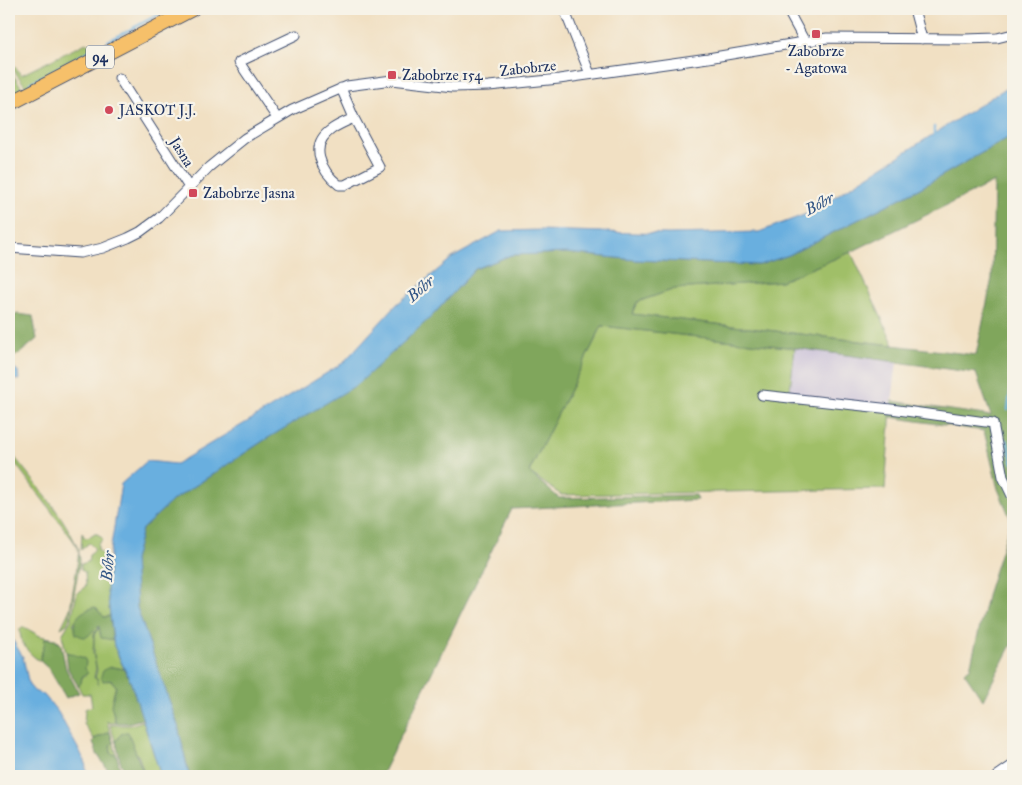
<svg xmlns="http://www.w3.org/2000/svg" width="1022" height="785" viewBox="0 0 1022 785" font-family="'IM FELL Great Primer',serif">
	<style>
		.industrial { fill: #c8bfd8 }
		.green { fill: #a0bf67; stroke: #5e7762 }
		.forest { fill: #80a65c; stroke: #4e6a5d; fill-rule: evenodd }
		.water { fill: #69afdf; stroke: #426f9e }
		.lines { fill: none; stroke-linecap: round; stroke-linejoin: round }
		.stream { stroke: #69afdf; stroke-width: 2.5 }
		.street-casing { stroke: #3b4a6d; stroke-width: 11 }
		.primary-casing { stroke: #3b4a6d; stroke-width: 16 }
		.street { stroke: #fff; stroke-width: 9 }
		.primary { stroke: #f6c06b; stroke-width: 14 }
		.poi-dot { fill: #d1495b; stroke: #f7f3e8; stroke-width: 2 }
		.labels { text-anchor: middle; stroke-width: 4.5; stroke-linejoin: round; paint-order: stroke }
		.shield { fill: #f7f3e8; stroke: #5d6a87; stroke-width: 1 }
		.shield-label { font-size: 14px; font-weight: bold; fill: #1b2f5e }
		.poi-label { font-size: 15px; fill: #1b2f5e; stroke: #f7f3e8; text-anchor: start }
		.street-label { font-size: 15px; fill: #1b2f5e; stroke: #f7f3e8 }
		.water-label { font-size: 16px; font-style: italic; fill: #325585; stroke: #f7f3e8 }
	</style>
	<rect width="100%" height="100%" fill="#f7f3e8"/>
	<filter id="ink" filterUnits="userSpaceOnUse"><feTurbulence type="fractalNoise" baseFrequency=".02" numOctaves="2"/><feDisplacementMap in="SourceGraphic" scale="10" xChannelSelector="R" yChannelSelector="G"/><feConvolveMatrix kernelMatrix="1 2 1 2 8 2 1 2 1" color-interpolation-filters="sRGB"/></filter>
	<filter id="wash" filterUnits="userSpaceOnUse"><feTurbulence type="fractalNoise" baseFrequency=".0096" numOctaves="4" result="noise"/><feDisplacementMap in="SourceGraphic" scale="20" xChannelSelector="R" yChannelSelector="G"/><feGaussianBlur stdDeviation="1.12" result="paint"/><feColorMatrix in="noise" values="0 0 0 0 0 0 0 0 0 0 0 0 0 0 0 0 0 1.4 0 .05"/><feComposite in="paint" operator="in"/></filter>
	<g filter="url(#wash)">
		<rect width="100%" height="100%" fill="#f1e0c3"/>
		<!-- industrial -->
		<path class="industrial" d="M795,348l102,14 -6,47 -102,-11z"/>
		<!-- green -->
		<path class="green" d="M86,43l9,3v2l-2,-2 -2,2 3,4 -68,35 -17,-23v-6l12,17z
			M9,69l14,20 -14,8z
			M851,252l43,93 -263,-31 6,-12 38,-13 106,-8z
			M602,326l193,22 -6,50 102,11 -6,80 -324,6 -32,-23z
			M9,450c19,25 69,80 71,110l-10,57 -3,7 -6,4 9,-19 6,-36 3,-23 -6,-10 -64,-85z
			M82,532l2,5 4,1 5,-4h5l5,5 -5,5v6l12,10 -3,31 3,25 -7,1 -8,-10c-9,3 -17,8 -22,17l17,10 7,-7h2l-5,8 -1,18 3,15 -2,10 3,1 1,6v-6l-3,-1 2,-8 -3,-15v-20l1,-3 5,-4v7l13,5 1,6 10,23 -12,-2 -5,14 4,-1 5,6c-5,13 -5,24 0,37h-7l-2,-2 10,35 -6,-3 -1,-21 -16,7 -10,-15 1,-15 7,-3 -2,-12h-8l-4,-8 3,-3 1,-6 4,-2c-2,-9 -11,-21 -20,-23l-4,-17 9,-15 6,-27 5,-3 4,-5 -1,-13 -4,-2v-6l7,-2 1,-7 3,-2 3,-4 -6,-6 -8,7z
			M24,627l16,9 16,3 5,5 -7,-4c-8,6 -14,10 -14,21 -11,-6 -21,-19 -20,-32z
			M143,721l18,55h-16l-6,-19 -6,-9 -4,-13 -13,6 2,8 -8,-24h21z"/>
		<!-- forest -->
		<path class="forest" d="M1013,135v506l-30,59 -19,-28 6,-4 18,-76 23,-72 -13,-31 -14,-58 -94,-14 2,-16 99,15 -15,-43 -181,-25 -193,-22 -73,146 30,26 137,-3 2,5 -186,9 -131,267h-187l-5,-2 -11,-48 -41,-118 -3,-48 8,-31 30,-28 91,-60 169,-125 43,-47 36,-14 56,-2 69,7 123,5 30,-10 131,-67zM994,182l-2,96 -16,77 -344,-41 5,-12 38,-13 106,-8 70,-29z
			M17,314l16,2 4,23 -18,15 -10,5v-40z
			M95,607l9,10 6,-1 3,24 -12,-2 -2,-12c-11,6 -8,16 -23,8 -5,-16 5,-23 19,-27z
			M45,638l9,2 7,4 5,25 13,24 -13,5 -17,-29 -9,-8c0,-8 5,-14 5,-23z
			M66,652l18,6 2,4 -1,7 3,3 -6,5 -1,6 -3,3 -10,-17z
			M112,667l12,2 7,14 12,36 -15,4h-12l-5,-18 5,-19 -5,-6 -8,1 -2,-4c1,-7 4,-9 11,-10z
			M110,732l3,10 -3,3 1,8 6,3 3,13 4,7h-12l-15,-22 -4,-12 1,-3z
			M125,732h3c6,15 11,30 17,44h-18l-7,-15 -4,-20 5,-7z"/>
		<!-- water -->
		<path class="water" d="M1013,86v49l-93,53 -131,67 -30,10 -123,-5 -69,-7 -56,2 -36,14 -43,47 -74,68 -95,57 -91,60 -30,28 -8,31 3,48 41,118 11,50h-28l-30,-93 -17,-37 -7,-55 3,-39 11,-68 26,-23 29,3 86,-51 81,-50 53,-58 56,-47 49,-27 39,-1 128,4 91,-2 50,-19 194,-123z
			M9,364l9,7 1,9 -10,-1z
			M9,634l14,23 6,28 5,6 10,4 14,17 27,49 2,15h-78z"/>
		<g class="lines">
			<!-- stream -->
			<path class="stream" d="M108,41l61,-32
				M30,83l61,-33
				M9,94l6,-3
				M934,134v-7
				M1008,410l5,-36
				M1007,440l6,23"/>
		</g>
	</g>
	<g filter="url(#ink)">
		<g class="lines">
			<defs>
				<path id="street" d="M564,9l26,65
					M787,9l18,33
					M914,9l8,30
					M119,78l71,111
					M341,88l13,30 26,49 -35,18h-6c-18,-14 -31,-40 -7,-56 7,-5 15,-8 22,-11
					M277,118l-38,-56 57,-27
					M9,248l71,5 23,-5 25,-10 12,-6 19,-14 50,-51 36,-29 47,-28 55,-24 45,-6 61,7 36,-1 70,-7 149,-21 119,-20 137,1 33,-1 16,-4
					M762,395l129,14 102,14 10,54 10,21
					M997,776l16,-11"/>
				<path id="primary" d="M9,104l183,-95"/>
			</defs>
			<!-- street casing -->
			<use href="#street" class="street-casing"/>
			<!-- primary casing -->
			<use href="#primary" class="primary-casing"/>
			<!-- street -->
			<use href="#street" class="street"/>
			<!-- primary -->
			<use href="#primary" class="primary"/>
		</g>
	</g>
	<!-- markers -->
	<g class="poi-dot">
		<rect x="811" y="29" width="10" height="10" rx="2.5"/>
		<rect x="387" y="70" width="10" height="10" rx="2.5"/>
		<circle cx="109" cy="110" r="5"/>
		<rect x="188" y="188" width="10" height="10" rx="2.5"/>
	</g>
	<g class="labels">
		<!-- shield labels -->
		<rect class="shield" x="86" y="45.5" width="28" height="23" rx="4"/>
		<g class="shield-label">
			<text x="100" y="62">94</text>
		</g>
		<!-- poi labels -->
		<g class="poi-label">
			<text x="816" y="56" text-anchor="middle">Zabobrze<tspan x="816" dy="17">- Agatowa</tspan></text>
			<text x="402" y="80">Zabobrze 154</text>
			<text x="119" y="115">JASKOT J.J.</text>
			<text x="203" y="198">Zabobrze Jasna</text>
		</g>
		<!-- street labels -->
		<g class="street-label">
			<text transform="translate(528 68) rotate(-6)" y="5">Zabobrze</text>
			<text transform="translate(182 152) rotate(58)" y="5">Jasna</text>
		</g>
		<!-- water labels -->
		<g class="water-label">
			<text transform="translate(819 203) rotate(-28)" y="6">Bóbr</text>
			<text transform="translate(420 288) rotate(-41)" y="6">Bóbr</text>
			<text transform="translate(107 566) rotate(-85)" y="6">Bóbr</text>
		</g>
	</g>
	<!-- margin -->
	<rect width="1022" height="785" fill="none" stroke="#f7f3e8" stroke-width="30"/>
</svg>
